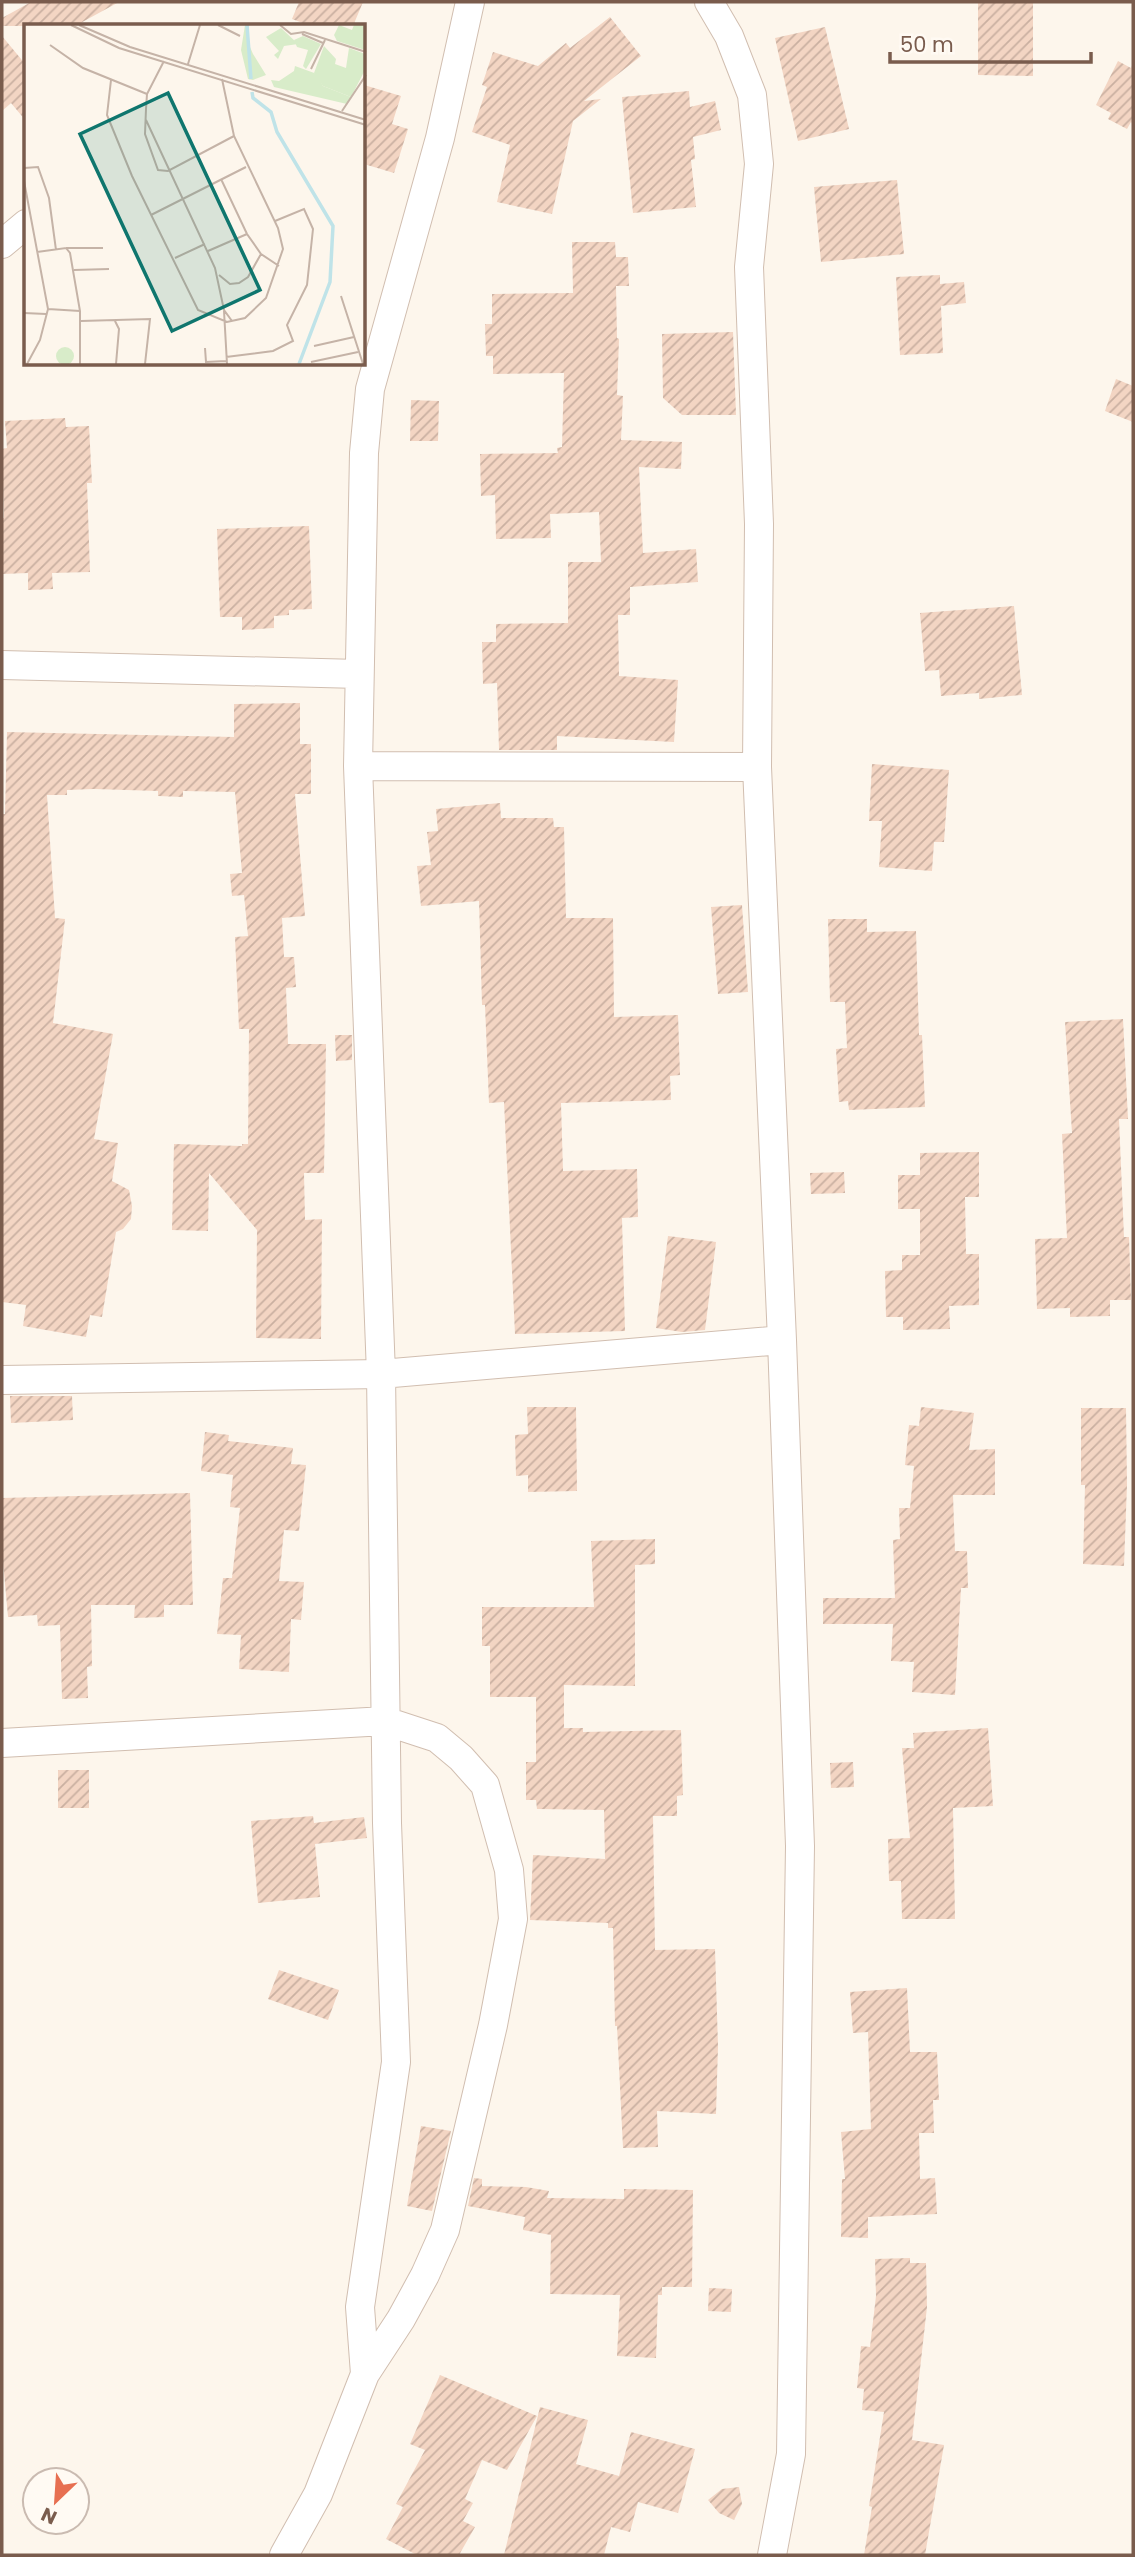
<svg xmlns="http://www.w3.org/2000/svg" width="1135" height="2557" viewBox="0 0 1135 2557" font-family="Poppins,sans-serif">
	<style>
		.building { fill: url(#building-hatch) }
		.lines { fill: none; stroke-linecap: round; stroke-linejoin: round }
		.minor-casing { stroke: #d1beb0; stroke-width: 30 }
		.minor { stroke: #fff; stroke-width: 28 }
		.inset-river { fill: none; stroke: #bfe3e8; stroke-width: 3.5 }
		.inset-road { fill: none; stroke: #c5b3a7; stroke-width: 2 }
		.view { fill: #0f766e; fill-opacity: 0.15; stroke: #0f766e; stroke-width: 3.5 }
		.inset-edge { fill: none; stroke: #7a5c4d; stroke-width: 3.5 }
	</style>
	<defs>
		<pattern id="building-hatch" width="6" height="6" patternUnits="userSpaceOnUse" patternTransform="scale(1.75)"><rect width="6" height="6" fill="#f3d5c3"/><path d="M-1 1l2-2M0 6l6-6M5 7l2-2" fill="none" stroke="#cab0a1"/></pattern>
	</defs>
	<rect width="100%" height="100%" fill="#fdf6ec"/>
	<!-- building -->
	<path class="building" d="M31,2h88l-44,24h-73v-8z
		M299,2h64l-10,24h-42l-19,-7z
		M978,2h55v74l-55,-1z
		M610,17l31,39 -57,45 17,-2 -28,22 -21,93 -55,-12 13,-57 -38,-13 15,-45 -5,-2 11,-33 45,14 28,-23 4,5z
		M825,27l24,102 -51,12 -23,-103z
		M2,36l24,29v56l-15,-18 -9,8z
		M1118,61l13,7 2,-4v60l-2,-2 -4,7 -19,-10 3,-6 -15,-8z
		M364,85l37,11 -9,28 16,5 -14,44 -30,-9z
		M689,91l1,16 25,-6 6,29 -28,7 2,22 -4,1 5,47 -63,6 -11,-116z
		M897,180l7,74 -83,8 -7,-75z
		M572,242h43l1,15h12l1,29h-13l1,52 2,1 -2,56 6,1 -2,44 61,2 -1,27 -42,-2 4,86 53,-4 2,33 -68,5v28h-12l1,61 59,4 -4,62 -117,-6v14h-58l-2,-67 -14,1 -1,-42h14v-18l72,-1v-61h33l-2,-50 -49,2 1,24 -55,1 -1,-44 -14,1 -1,-42 78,-1 -1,-5 5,-1 2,-74 -71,1v-18h-7l-1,-32h7v-30l81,-1z
		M940,275v9l24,-2 2,21 -25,3 2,47 -43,2 -4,-78z
		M733,332l3,83h-54l-19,-17 -1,-64z
		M1116,379l17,7v36l-28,-11z
		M411,400l28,1 -1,40h-28z
		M65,418l1,9 23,-1 3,57h-5l3,89 -38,1 1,16 -25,1v-17l-26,1v-56h2l-2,-69 5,-1 -2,-27z
		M309,526l3,83 -23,1v5l-15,1v12l-32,2v-13h-22l-3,-88z
		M1014,606l8,89 -43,4v-6l-38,3 -2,-26 -14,1 -5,-58z
		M300,703v41h11v50h-16l10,122 -23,2 2,39h10l2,30 -10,1 2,56h38l-2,129h-20l1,47 17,-1 -1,120 -65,-1 1,-108 -48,-57 -1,58 -36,-1 2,-86 68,2v-2h6l1,-115h-10l-4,-92 13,-1 -4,-41 -12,1 -2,-22 12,-1 -7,-81 -52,-1v6l-25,-1v-5l-64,-2 -27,1v5h-20l8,123 10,1 -12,104 60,11 -19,105 24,4 -6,38 17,9 3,16 -1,13 -8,10 -7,3 -14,85 -12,-2 -4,22 -63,-11 3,-21 -24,-3v-488h3l2,-82 227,5v-33z
		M872,764l77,6 -5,72h-10l-2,29 -53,-4 3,-46h-13z
		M500,803l1,15h52l1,9h10l2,91h47l1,99 64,-2 2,60 -10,1 1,24 -110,3 2,68 74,-2 1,48 -16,1 3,113 -110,3 -11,-232 -15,1 -4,-98h-3l-3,-104 -58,5 -4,-40 14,-1 -4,-33 11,-1 -2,-22z
		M742,905l6,87 -30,2 -7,-87z
		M828,919h39v13l49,-1 3,104h3l3,72 -76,3 -1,-9 -9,1 -3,-53 11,-1 -2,-46h-15z
		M1123,1019l5,100h-9l5,118h5l2,63h-21v16l-40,1v-9l-33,1 -2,-70 32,-1 -5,-104 10,-1 -7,-111z
		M335,1035h17v25l-16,1z
		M979,1152v45h-14l1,57h13v51l-30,1 1,23 -47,1v-13h-17l-1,-46 17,-1v-15h18v-46h-22v-34h22v-22z
		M844,1172l1,21 -34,1 -1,-21z
		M668,1236l48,6 -11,88 -23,2 -26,-4z
		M10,1396h62l1,24 -62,3z
		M527,1407h49l1,84 -49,1v-17l-12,1 -1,-41 13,-1z
		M921,1407l53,6 -5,37 26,-1v46h-42l2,56h12l1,37h-7l-6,107 -43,-3 2,-30 -23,-1 2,-37h-70v-26h72l-2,-58 7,-1 -1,-31h11l4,-42 -9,-1 4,-40 10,1z
		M1081,1408h45l1,77 -3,81 -41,-2 2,-79h-4z
		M205,1432l24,3 -1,6 65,7 -2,16 15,1 -7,66 -15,-1 -5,51 25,1 -3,38 -10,-1 -2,53 -50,-3 2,-34 -24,-1 6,-56h9l8,-70 -10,-1 3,-32 -32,-4z
		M190,1493l3,112h-29v12l-30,1 1,-13h-44l1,61 -5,1 1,31 -26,1 -2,-74 -22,1 -1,-11 -29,2 -6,-67v-52z
		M655,1539v25l-20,1v121l-71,-1v43h19v4l98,-2 2,65 -6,1v20h-24l2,134 60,-1 3,97 -2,68 -59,-3 1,36 -35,1 -6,-122h-2l-2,-98h-5v-5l-78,-3 3,-65 72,4 -1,-49 -67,-1 -1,-9h-10v-38h10v-65h-46v-51h-8v-39h112l-3,-66z
		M988,1728l5,78 -40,2 2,111h-53l-1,-38h-12l-1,-42 22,-1 -8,-90h12l-1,-15z
		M853,1762l1,25 -23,1 -1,-25z
		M58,1770h31v38h-31z
		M313,1816l1,7 50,-6 3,21 -52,6 5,53 -62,6 -7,-82z
		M279,1970l60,20 -11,30 -60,-21z
		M907,1988l3,64h27l2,48h-6l1,33h-15l1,46 15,-1 2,36 -69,3v21l-27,-1 1,-58h3l-4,-47 30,-3 -3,-97 -15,1 -3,-41z
		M421,2126l30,5 -19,80 -25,-5z
		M474,2178l8,1v7l44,1 23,4 -2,7 77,1v-10l69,1 -1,97h-30v8h-4l-2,63 -39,-2 3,-61 -70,-1 1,-59 -28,-5 2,-13 -57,-11z
		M910,2258v5h16l1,44 -15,133 32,5 -19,110h-61l8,-48 -3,-1 15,-94 -22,-2 2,-21 -7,-1 4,-42 9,1 6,-51 -1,-37z
		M709,2288l23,1 -1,23 -23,-1z
		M440,2375l97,41 -30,54 -25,-10 -17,39 8,4 -10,18 12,6 -16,28h-42l-31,-16 17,-32 -7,-3 29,-54 -15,-6z
		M540,2407l48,13 -12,44 43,12 12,-44 64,17 -17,64 -40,-11 -8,30 -19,-5 -7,28h-100z
		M739,2487l3,17 -8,16 -15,-7 -11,-13 14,-11z"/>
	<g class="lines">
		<defs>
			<path id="minor" d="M709,2l20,34 23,59 7,69 -10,103 10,257 -2,243 25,573 18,506 -9,608 -19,101
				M2,244l24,-20
				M2,665l357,9
				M358,766l399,1
				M2,1380l379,-6 401,-34
				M2,1743l383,-22 52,17 24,20 24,27 24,85 4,49 -20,106 -48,205 -20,45 -24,44 -36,55 -47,120 -34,61
				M365,2374l-5,-67 36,-245 -9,-239 -6,-449 -23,-608 6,-313 6,-64 70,-251 30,-136"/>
		</defs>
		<!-- minor casing -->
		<use href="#minor" class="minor-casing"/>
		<!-- minor -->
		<use href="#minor" class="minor"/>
	</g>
	<!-- overview -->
	<g transform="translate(24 24)">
		<rect width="341" height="341" fill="#fdf6ec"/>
		<path d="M315,1l13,5 2,-5h11v25l-28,-9 -3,-6zM279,12l18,8 -15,25 -3,-3 5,-16 -11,-3 -3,-7zM300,22l12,13 -1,5 11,4 3,-20 16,6v16l-14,27 -28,-11 -9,-13z" fill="#d8ecc9"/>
		<path d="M257,4l17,16 -14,2 -6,13 -4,-4 5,-4 -13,-14zM271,42l22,8 6,12 28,11 -4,7 -73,-17 -3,-7 8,1 15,-10z" fill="#d8ecc9"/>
		<path d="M221,1h4l-2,15 6,14 13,21 -13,5 -5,-1 -7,-29z" fill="#d8ecc9"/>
		<path d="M32 332a9 9 0 1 1 18 0a9 9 0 1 1-18 0Z" fill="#d8ecc9"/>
		<path class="inset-river" d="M223,1l4,54M228,68l1,6 18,14 6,20 56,94 -3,56 -31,82"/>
		<path class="inset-road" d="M47,1l48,23 247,77M55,1l51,22 236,73M194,1l22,11M256,1l11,9 13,-2 62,20M278,10l21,9M26,21l33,23 64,26M140,37l-17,33 -1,15 -1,25 13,36 10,1 66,-35M164,40l12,-39M287,45l14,-29M87,56l-4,35 25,61 66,134 29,12 18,-4 21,-20 17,-49 -5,-21 -44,-92 -12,-57M318,87l24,-36M122,96l69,148 9,42 8,11M0,144l14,-1 11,31 7,52M197,155l26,55 14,20 18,12M0,157l24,128 -8,31 -13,24M127,191l95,-48M42,224h37M184,227l39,-17M13,228l29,-4 4,5 10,58v53M151,234l30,-14M50,246l35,-1M195,251l11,9 9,-1 9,-6 13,-23M317,272l22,68M24,285l32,2M200,287l3,53M0,289l22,1M57,297l69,-2 -5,45M91,297l4,8 -3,35M290,322l40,-9M181,324l1,14 20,-1M202,333l47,-6 20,-10 -6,-16 20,-40 6,-56 -9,-20 -29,12M287,338l47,-10"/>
		<path class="view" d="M144,69l92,197 -88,41 -92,-197z"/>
		<rect width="341" height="341" class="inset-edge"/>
	</g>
	<!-- border -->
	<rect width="1135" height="2557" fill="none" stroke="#7a5c4d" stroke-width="7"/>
	<!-- north arrow -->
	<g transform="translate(56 2501) rotate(205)"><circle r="33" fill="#fffaf3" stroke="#cabbb1" stroke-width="2"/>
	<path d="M0-5L12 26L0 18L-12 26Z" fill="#e76f51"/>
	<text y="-10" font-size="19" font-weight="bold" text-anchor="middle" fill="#7a5c4d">N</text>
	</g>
	<!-- scale -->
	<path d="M890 52v10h201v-10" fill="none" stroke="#7a5c4d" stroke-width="3.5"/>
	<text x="900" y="52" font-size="21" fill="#7a5c4d" stroke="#fffaf3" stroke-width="5" paint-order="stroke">50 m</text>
</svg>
